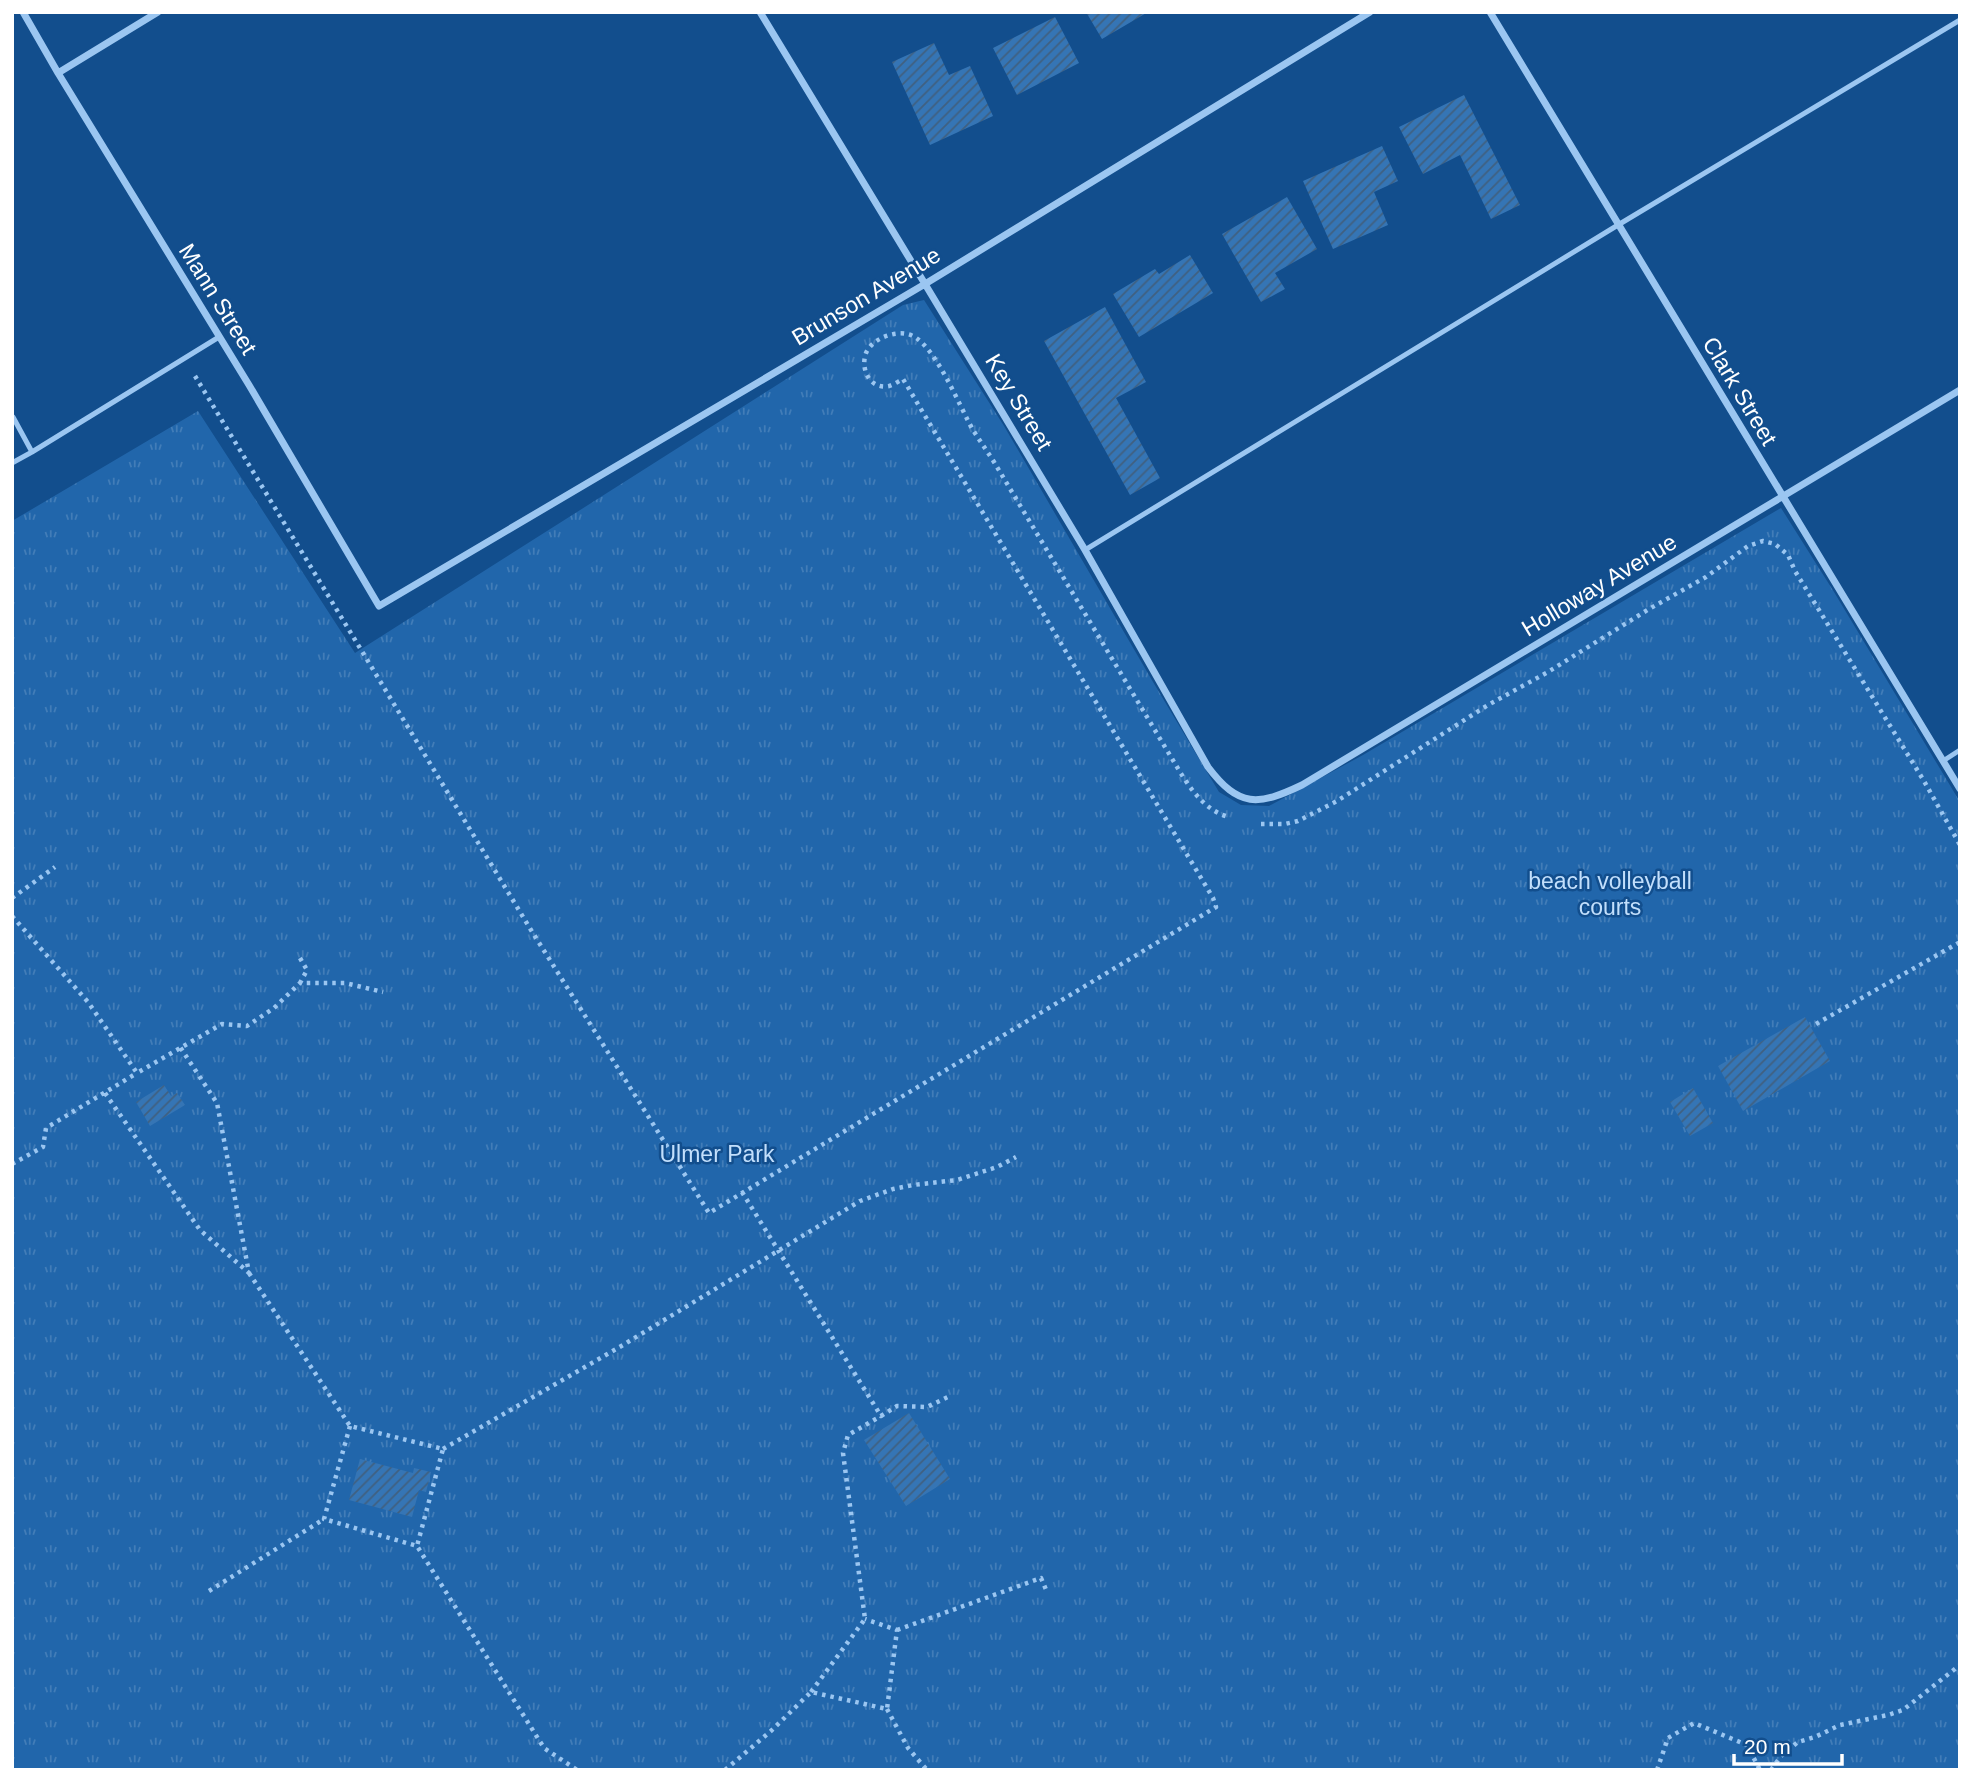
<svg xmlns="http://www.w3.org/2000/svg" width="1972" height="1782" viewBox="0 0 1972 1782" font-family="Helvetica,sans-serif">
	<style>
		.park { fill: url(#park-tufts) }
		.building { fill: url(#building-hatch) }
		.lines { fill: none; stroke-linecap: round; stroke-linejoin: round }
		.path { stroke: #9bc6f1; stroke-width: 4.5; stroke-dasharray: 3.5 5; stroke-linecap: butt }
		.lane { stroke: #9bc6f1; stroke-width: 5 }
		.street { stroke: #9bc6f1; stroke-width: 7 }
		.labels { text-anchor: middle; stroke-width: 5; stroke-linejoin: round; paint-order: stroke }
		.street-label { font-size: 23px; fill: #fff; stroke: #124e8d }
		.park-label { font-size: 23px; fill: #c2dffc; stroke: #124e8d }
	</style>
	<defs>
		<pattern id="park-tufts" width="24" height="20" patternUnits="userSpaceOnUse" patternTransform="scale(1.75)"><rect width="24" height="20" fill="#2166ab"/><path d="M3 7l-1-3M5 7V3M7 7l1-3M15 17l-1-3M17 17v-4M19 17l1-3" fill="none" stroke="#427db8"/></pattern>
		<pattern id="building-hatch" width="6" height="6" patternUnits="userSpaceOnUse" patternTransform="scale(1.75)"><rect width="6" height="6" fill="#3575b5"/><path d="M-1 1l2-2M0 6l6-6M5 7l2-2" fill="none" stroke="#406080"/></pattern>
	</defs>
	<rect width="100%" height="100%" fill="#124e8d"/>
	<!-- park -->
	<path class="park" d="M924,300l80,126 149,256 66,110 22,13 28,1 94,-51 418,-247 53,84 126,210v968h-1948v-1249l186,-110 157,242 548,-348z"/>
	<!-- building -->
	<path class="building" d="M1086,12h62l-46,27z
		M1055,17l24,46 -62,32 -24,-47z
		M934,43l15,32 21,-9 23,50 -63,29 -38,-83z
		M1464,95l56,110 -29,14 -31,-64 -37,19 -24,-47z
		M1382,146l16,35 -24,11 14,33 -55,24 -30,-68z
		M1287,197l30,52 -42,24 10,16 -24,13 -39,-68z
		M1190,255l23,38 -74,44 -26,-43 42,-25 4,5z
		M1105,307l41,75 -30,16 44,80 -30,17 -86,-154z
		M1805,1017l25,44 -87,50 -25,-45z
		M164,1085l7,11 6,-3 8,12 -35,21 -14,-24z
		M1693,1088l20,35 -23,13 -20,-34z
		M909,1413l41,66 -44,27 -42,-66z
		M360,1459l53,14 1,-5 17,4 -5,20 -7,-2 -7,27 -63,-17z"/>
	<g class="lines">
		<!-- path -->
		<path class="path" d="M195,376l336,554 178,283 507,-306 -3,-9 -310,-519c-4,2 -10,6 -14,7 -19,4 -29,-17 -23,-33 6,-14 27,-22 41,-19 26,4 53,74 66,96 7,11 14,21 21,32l186,310c12,19 26,39 49,45
			M1261,824h24l13,-3 39,-20 151,-96 60,-33 101,-63 57,-32 42,-31 15,-5 12,3 13,11 7,16 129,210 36,64
			M12,898l43,-31
			M12,916l76,86 49,71 85,-49 25,2 27,-18 26,-25h45l38,9
			M300,958l7,12 -7,13
			M1816,1024l144,-82
			M105,1093l95,137 49,43 -32,-170 -37,-56
			M12,1164l31,-17 3,-19 91,-55
			M742,1192l139,224 16,-10 30,1 21,-10
			M249,1273l101,153 93,23 -26,97
			M350,1426l-26,93 93,27 127,202 33,22
			M443,1449l180,-104 237,-144 33,-12 20,-4 44,-5 40,-13 19,-10
			M209,1591l115,-72
			M897,1630l144,-52 6,14
			M811,1692l54,-73 -22,-166 5,-18 33,-19
			M887,1709l21,39 19,22
			M725,1770l47,-40 39,-38 76,17 10,-79 -32,-11
			M1657,1770l11,-32 26,-15 53,22 13,25
			M1771,1770l10,-14 17,-14 17,-5 25,-12 48,-10 15,-5 57,-45"/>
		<!-- lane -->
		<path class="lane" d="M13,417l19,35 187,-115
			M12,463l20,-11
			M1085,550l533,-325 342,-205
			M1943,761l17,-11"/>
		<!-- street -->
		<path class="street" d="M23,12l35,61 191,312 130,221 546,-322 445,-272
			M760,12l165,272 160,266 123,217c31,41 50,39 94,18l658,-395
			M1490,12l470,777
			M58,73l100,-61"/>
	</g>
	<g class="labels">
		<!-- street labels -->
		<g class="street-label">
			<text transform="translate(866 296) rotate(-31)" y="8">Brunson Avenue</text>
			<text transform="translate(218 299) rotate(58)" y="8">Mann Street</text>
			<text transform="translate(1740 391) rotate(59)" y="8">Clark Street</text>
			<text transform="translate(1019 402) rotate(59)" y="8">Key Street</text>
			<text transform="translate(1599 585) rotate(-31)" y="8">Holloway Avenue</text>
		</g>
		<!-- park labels -->
		<g class="park-label">
			<text x="1610" y="889">beach volleyball<tspan x="1610" dy="26">courts</tspan></text>
			<text x="717" y="1162">Ulmer Park</text>
		</g>
	</g>
	<!-- border -->
	<rect width="1972" height="1782" fill="none" stroke="#ffffff" stroke-width="28"/>
	<!-- scale -->
	<path d="M1734 1754v10h108v-10" fill="none" stroke="#ffffff" stroke-width="3.5"/>
	<text x="1744" y="1754" font-size="21" fill="#ffffff" stroke="#124e8d" stroke-width="5" paint-order="stroke">20 m</text>
</svg>
